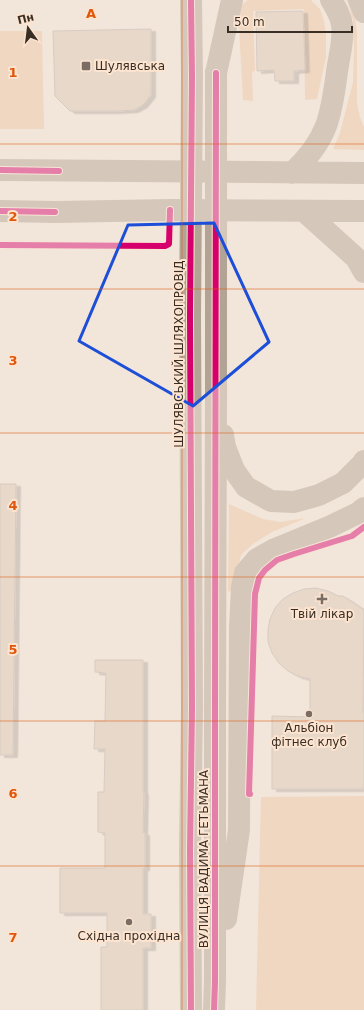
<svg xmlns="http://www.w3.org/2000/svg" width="364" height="1010" viewBox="0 0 364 1010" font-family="'DejaVu Sans',sans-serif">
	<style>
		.green { fill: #edc5a3 }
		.building { fill: #dbc7b4; stroke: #b8aca3; filter: url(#shadow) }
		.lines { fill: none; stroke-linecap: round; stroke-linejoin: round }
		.major { stroke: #b2a495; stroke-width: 22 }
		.major-bridge { stroke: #b2a495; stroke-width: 22 }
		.cycleway-casing { stroke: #fce4d0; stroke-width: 8 }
		.cycleway { stroke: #d6006c; stroke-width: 6 }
		.marked { fill: none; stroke: #1d4ed8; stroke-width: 3; stroke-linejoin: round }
		.grid { fill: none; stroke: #df570d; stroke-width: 1; stroke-opacity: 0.55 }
		.poi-dot { fill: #7a6e64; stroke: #fce4d0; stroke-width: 1.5 }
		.labels { text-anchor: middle; stroke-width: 4; stroke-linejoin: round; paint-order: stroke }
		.poi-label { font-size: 12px; fill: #392e24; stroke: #fce4d0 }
		.street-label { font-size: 12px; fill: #392e24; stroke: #fce4d0 }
		.grid-label { font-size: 13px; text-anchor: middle; font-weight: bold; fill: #df570d; stroke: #fce4d0; stroke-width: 4; stroke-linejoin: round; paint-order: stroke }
	</style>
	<defs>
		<filter id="shadow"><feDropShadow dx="4.5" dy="2.5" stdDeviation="0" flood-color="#0004"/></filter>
	</defs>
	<rect width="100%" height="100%" fill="#f2e5da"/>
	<!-- green -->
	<path class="green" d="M248,0h63l9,9 4,12 2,13v23l-9,42 -12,1 -1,-91 -51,2 2,60 -3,1 1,29 -10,-1 -5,-92z
		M346,0h3l6,15 2,17v71l3,14 4,10v23l-31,-1 7,-16 13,-51 1,-34 -1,-28 -5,-17z
		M0,31h42l2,98h-44z
		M229,504l34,15 17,3 26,-4 -34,14 -19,12 -12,11 -7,34 -6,3z
		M364,796v214h-108l5,-213z"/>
	<!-- building -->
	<path class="building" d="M303,11l2,59 -11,1v10h-19l-1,-11 -17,1 -1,-59z
		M151,29v66l-8,10 -9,5 -17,1h-47l-15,-15 -2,-65z
		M0,484h16l-3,271h-13z
		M316,588l12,3 10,5h5l21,14 -1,102h1v77h-92v-73l38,1v-38l-12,-3 -10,-5 -9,-8 -7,-10 -4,-11v-12l2,-11 5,-11 8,-9 10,-6 11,-4z
		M95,660h48v132h1l-1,41h2v35l-2,1v45h8v34h-8v62h-42v-63h6v-34h-47v-45h45v-35l-7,-1v-40h6l1,-43h-11l1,-28h10l1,-48 -11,-1z"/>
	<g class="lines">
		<!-- major -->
		<path class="major" d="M359,0l5,12
			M216,73l16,-73
			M0,170l364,3
			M292,173c14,-13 27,-29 34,-47 7,-19 9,-41 12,-61 2,-12 6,-28 4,-40 -1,-9 -6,-17 -11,-25
			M0,211l55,1 115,-2 194,1
			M304,211l52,47 8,14
			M223,435l2,12 9,23 12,17 25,14 23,1 25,-7 24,-12 19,-19 2,-3
			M226,919l13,-89 1,-203 2,-40 3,-14 12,-14 16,-9 56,-23 29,-14 6,-5
			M191,1010l-1,-160 2,-142
			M214,1010l1,-29v-273l1,-313"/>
		<!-- major-bridge -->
		<path class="major-bridge" d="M191,0l1,77 -2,240 2,391
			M216,395v-322"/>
		<defs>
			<path id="cycleway" d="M191,0l1,77 -2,240 2,391 -2,142 1,160
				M0,170l59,1
				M0,211l55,1
				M0,245l165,1 4,-2 1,-34
				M250,794h-1l6,-200 4,-16 6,-8 12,-10 17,-6 58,-18 12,-9
				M214,1010l1,-29v-273l1,-635"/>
		</defs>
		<!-- cycleway casing -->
		<use href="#cycleway" class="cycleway-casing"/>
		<!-- cycleway -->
		<use href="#cycleway" class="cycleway"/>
	</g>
	<!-- marked area -->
	<path d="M0 0H364V1010H0ZM214,223l55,119 -76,64 -114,-65 49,-116z" fill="#f2e5da" fill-opacity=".55" fill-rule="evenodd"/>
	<path class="marked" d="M214,223l55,119 -76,64 -114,-65 49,-116z"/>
	<!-- grid -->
	<path class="grid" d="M182,0v1010M0,144h364M0,289h364M0,433h364M0,577h364M0,721h364M0,866h364"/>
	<!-- markers -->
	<g class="poi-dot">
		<rect x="81" y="61" width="10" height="10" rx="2"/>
		<path d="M320 593h4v4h4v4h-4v4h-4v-4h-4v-4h4z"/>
		<circle cx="309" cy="714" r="4"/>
		<circle cx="129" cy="922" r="4"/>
	</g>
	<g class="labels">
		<!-- poi labels -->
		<g class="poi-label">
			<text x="95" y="70" text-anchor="start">Шулявська</text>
			<text x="322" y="618">Твій лікар</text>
			<text x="309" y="732">Альбіон<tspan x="309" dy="14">фітнес клуб</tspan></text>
			<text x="129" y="940">Східна прохідна</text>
		</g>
		<!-- street labels -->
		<g class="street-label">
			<text transform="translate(179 354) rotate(-90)" y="4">ШУЛЯВСЬКИЙ ШЛЯХОПРОВІД</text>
			<text transform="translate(204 859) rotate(-90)" y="4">ВУЛИЦЯ ВАДИМА ГЕТЬМАНА</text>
		</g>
	</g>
	<g class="grid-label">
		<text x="91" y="18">A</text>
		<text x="13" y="77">1</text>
		<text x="13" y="221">2</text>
		<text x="13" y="365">3</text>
		<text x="13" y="510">4</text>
		<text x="13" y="654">5</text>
		<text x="13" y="798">6</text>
		<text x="13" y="942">7</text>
	</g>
	<!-- north arrow -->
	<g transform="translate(28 28) rotate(346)" stroke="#fce4d0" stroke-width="3" paint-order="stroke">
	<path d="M0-3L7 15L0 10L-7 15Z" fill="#392e24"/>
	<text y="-6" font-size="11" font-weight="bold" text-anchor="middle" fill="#392e24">Пн</text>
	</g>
	<!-- scale -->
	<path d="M228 26v6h124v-6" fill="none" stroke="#392e24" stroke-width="2"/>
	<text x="234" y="26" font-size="12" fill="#392e24" stroke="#fce4d0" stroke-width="3" paint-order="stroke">50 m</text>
</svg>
